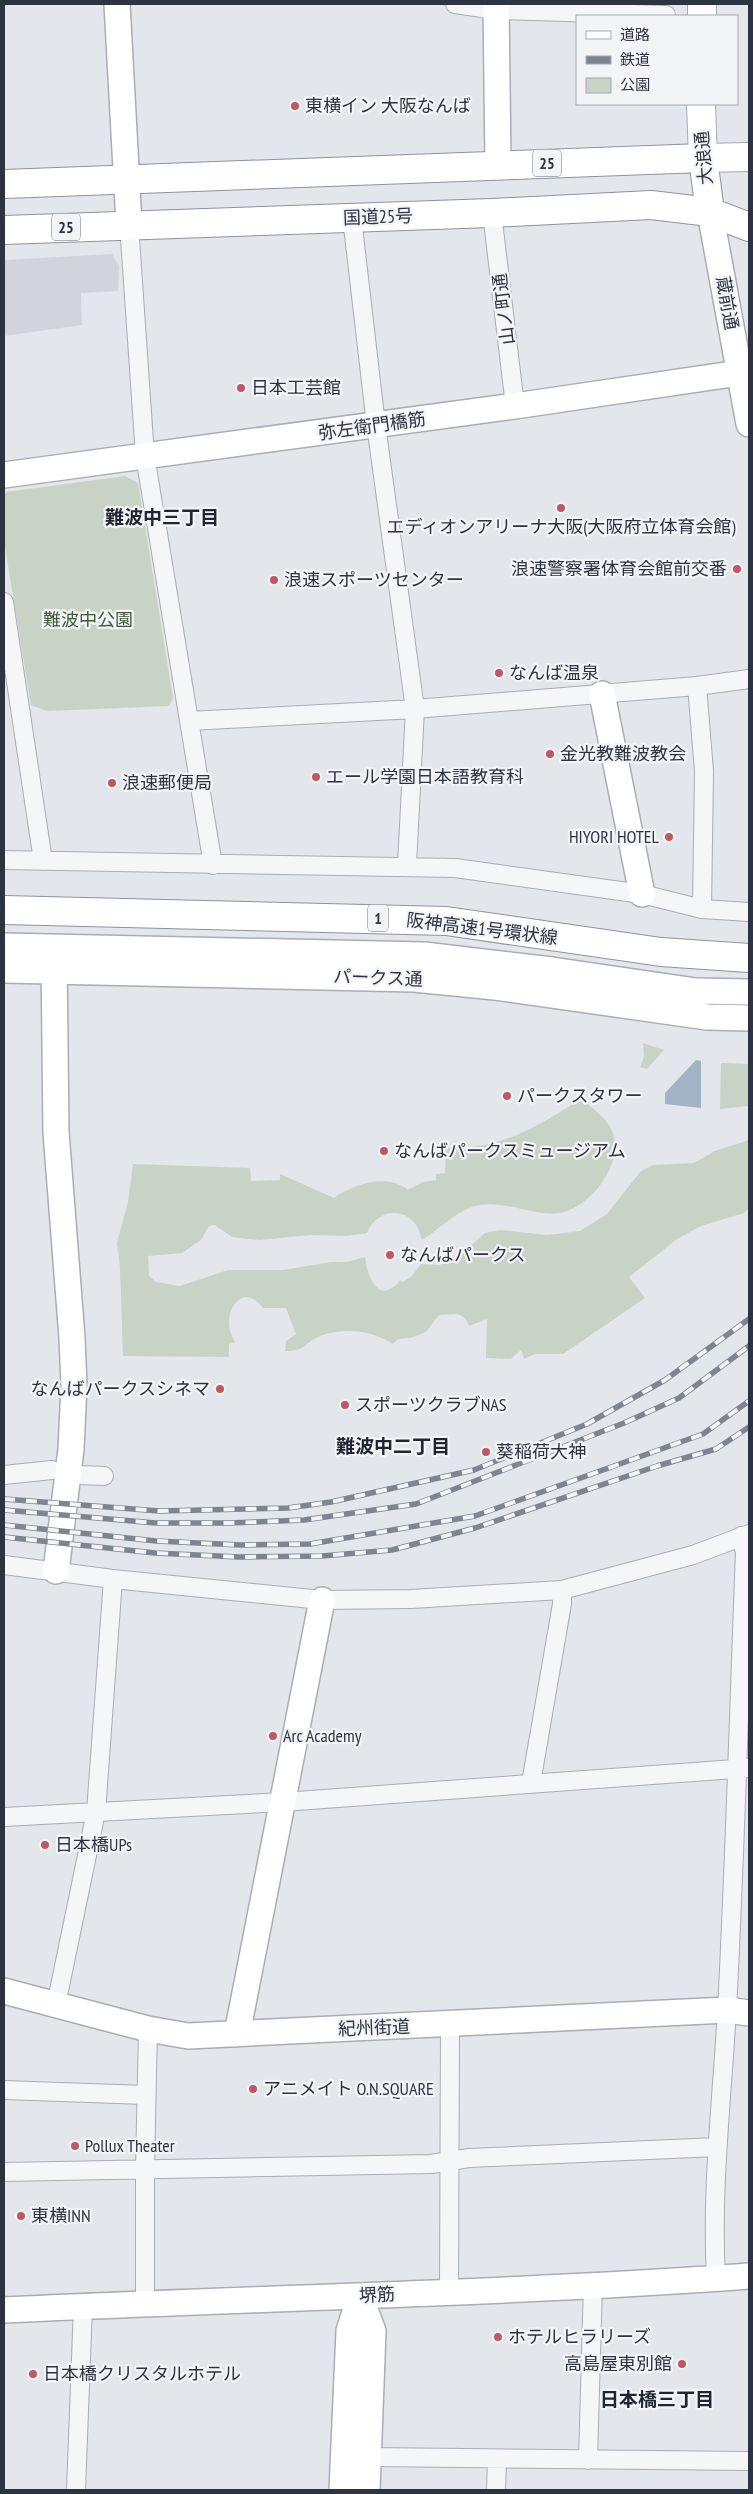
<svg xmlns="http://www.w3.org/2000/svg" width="753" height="2494" viewBox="0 0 753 2494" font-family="'PT Sans Narrow','Noto Sans JP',sans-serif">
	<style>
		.built { fill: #d1d5db }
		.green { fill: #c8d3c5 }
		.water { fill: #a2b3c5 }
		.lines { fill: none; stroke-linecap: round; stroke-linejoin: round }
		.street-casing { stroke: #a9adb4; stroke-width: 20 }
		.secondary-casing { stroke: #a9adb4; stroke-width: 28 }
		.primary-casing { stroke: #a4aab4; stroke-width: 30 }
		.highway-casing { stroke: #8c939f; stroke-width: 30 }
		.street { stroke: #f5f6f8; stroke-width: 18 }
		.secondary { stroke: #fff; stroke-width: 25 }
		.primary { stroke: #fff; stroke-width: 28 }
		.highway { stroke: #fff; stroke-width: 28 }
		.rail-casing { stroke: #7e8591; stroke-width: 5.5 }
		.rail { stroke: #f3f4f7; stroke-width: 4; stroke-dasharray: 11; stroke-linecap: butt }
		.poi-dot { fill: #c05765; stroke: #f3f4f7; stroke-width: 2 }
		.labels { text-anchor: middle; stroke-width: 4.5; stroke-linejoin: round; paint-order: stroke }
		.shield { fill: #f3f4f7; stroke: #686d77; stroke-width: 1 }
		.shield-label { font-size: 16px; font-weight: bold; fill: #2d3340 }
		.poi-label { font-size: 18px; fill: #2d3340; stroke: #f3f4f7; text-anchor: start }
		.street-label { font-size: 18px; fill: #2d3340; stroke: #f3f4f7 }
		.park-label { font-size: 18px; fill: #415a3c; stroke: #f3f4f7 }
		.neighbourhood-label { font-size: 19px; font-weight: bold; fill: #1f2531; stroke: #f3f4f7 }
	</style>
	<rect width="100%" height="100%" fill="#e3e6ea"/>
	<!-- built -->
	<path class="built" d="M112,254l7,12 -1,25 -37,2 1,32 -78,11v-76z"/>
	<!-- green -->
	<path class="green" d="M125,476l13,7 35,215 -4,8 -122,5 -16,-6 -27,-164v-44l2,-5z
		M643,1043l21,7 -17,19 -7,-2 4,-10z
		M721,1063l28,1v42l-29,3z
		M583,1100c10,9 24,18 29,31 13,31 -19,73 -48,81 -27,7 -56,-12 -84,-7 -21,3 -40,24 -58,35 -2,-5 -3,-11 -6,-15 -14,-20 -41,-13 -49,8l-20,3 -37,-1 -51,5 -27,-3 -17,-12 -6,1 -8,14 -19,13 -34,3 1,20 7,6 24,4 48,-16h55l48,-8h16l18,-5c2,19 14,50 35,23l2,2 9,-5 10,-13 18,1 16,-5 30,-27 15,-3 47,5 33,-4 27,-17 34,-43 12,-6 41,-2 21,-12 34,-11v68l-5,5 -43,13 -24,13 -48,38 16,21 -82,56h-28l-11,5 -3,-9 -10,9 -25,-1 1,-39 -18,7 -4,-8 -7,-4 -19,1 -13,17 -16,6 -12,1 -5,5c-21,-14 -49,-17 -73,-8 -16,7 -14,15 -35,15l1,-10 10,-7 -10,-26h-23c-22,-30 -45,9 -28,34l-6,2v13l-106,-1 -3,-89 -3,-24 11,-41 5,-38 117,4 1,13 29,-1v-6l54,24c20,-14 53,-25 74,-8l15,-8 13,-2v-6l9,-1 1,-25c55,0 82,-16 127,-44z"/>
	<!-- water -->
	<path class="water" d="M696,1060l5,1v47l-36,-4v-11z"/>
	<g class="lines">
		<defs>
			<path id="street" d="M455,4l41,6 170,5
				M492,213l23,193
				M352,218l24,207 39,284 -8,156
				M129,224l16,232 68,409
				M4,602l39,259
				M697,686l7,85 -2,138
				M189,721l226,-12 282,-23 52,-7
				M4,860l451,8 187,26 60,15 47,3
				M4,1475l48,-5
				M79,1475l25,1
				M4,1565l109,14 209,21 89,-1 151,-9 131,-35 56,-21
				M531,1783l31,-179v-14
				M4,1817l279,-15 466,-34
				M56,2005l40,-193 17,-233
				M4,2090l142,5
				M4,2172l427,-8 38,-6 248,-11
				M716,2278c-5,-89 6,-179 11,-268 8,-153 12,-305 18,-458l-4,-16
				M449,2292l1,-267
				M145,2303v-134l3,-140
				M370,2457l379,4
				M588,2460l5,-176
				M76,2490l7,-184
				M496,2490l1,-30"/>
			<path id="secondary" d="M117,4l12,220
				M496,4l2,161
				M710,212l39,212
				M4,475l511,-69 224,-33
				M602,694l40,200
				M4,946l420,9 128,15 144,21 53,1
				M54,956l2,176 16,206 2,48 -3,63 -15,122
				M4,970l410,9 81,8 212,30 42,1
				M4,1991l144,38 40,7 539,-26 22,3
				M237,2034l85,-434
				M360,2296l13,35 -6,159
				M4,2310c248,-12 497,-16 745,-34
				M342,2490l7,-159 11,-35"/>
			<path id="primary" d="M702,16v-12
				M701,104l2,54 46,-1"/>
			<path id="highway" d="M4,184l699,-26 7,54
				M4,230l488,-17 159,-8 59,7 39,15
				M4,910l442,11 215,31 88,6"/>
		</defs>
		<!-- street casing -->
		<use href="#street" class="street-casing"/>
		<!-- secondary casing -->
		<use href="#secondary" class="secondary-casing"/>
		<!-- primary casing -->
		<use href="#primary" class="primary-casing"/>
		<!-- highway casing -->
		<use href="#highway" class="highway-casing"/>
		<!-- street -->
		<use href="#street" class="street"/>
		<!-- secondary -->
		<use href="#secondary" class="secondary"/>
		<!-- primary -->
		<use href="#primary" class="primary"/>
		<!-- highway -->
		<use href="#highway" class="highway"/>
		<defs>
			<path id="rail" d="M4,1499l155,12 129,-3 43,-6 143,-32 113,-46 78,-44 84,-61
				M4,1510l152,13h74l74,-3 112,-16 208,-81 55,-25 70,-52
				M4,1525l152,16 85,4 69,-1 165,-28 228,-82 46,-33
				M4,1537l151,16 84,4 83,-1 70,-6 83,-22 182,-62 59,-17 33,-22"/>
		</defs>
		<!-- rail casing -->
		<use href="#rail" class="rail-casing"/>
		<!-- rail -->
		<use href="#rail" class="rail"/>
	</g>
	<!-- markers -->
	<g class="poi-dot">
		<circle cx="295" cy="106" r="5"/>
		<circle cx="241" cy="388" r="5"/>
		<circle cx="561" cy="508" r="5"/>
		<circle cx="737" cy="569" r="5"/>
		<circle cx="274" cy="580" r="5"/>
		<circle cx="499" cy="673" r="5"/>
		<circle cx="550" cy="754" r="5"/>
		<circle cx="316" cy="777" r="5"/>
		<circle cx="112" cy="783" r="5"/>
		<circle cx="669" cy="837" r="5"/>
		<circle cx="507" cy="1096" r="5"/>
		<circle cx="384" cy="1151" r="5"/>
		<circle cx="390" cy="1255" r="5"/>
		<circle cx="220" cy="1389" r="5"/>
		<circle cx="345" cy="1405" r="5"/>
		<circle cx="486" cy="1452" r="5"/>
		<circle cx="273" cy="1736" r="5"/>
		<circle cx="45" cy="1845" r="5"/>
		<circle cx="253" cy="2089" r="5"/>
		<circle cx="75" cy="2146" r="5"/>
		<circle cx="21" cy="2216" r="5"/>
		<circle cx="498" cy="2337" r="5"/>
		<circle cx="682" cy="2364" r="5"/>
		<circle cx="33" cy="2374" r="5"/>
	</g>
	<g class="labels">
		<!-- shield labels -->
		<g class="shield">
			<rect x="533" y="149.5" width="28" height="27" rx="4"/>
			<rect x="52" y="213.5" width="28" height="27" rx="4"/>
			<rect x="368" y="904.5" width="20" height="27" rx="4"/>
		</g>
		<g class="shield-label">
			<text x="547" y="169">25</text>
			<text x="66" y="233">25</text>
			<text x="378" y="924">1</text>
		</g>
		<!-- poi labels -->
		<g class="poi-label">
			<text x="305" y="112">東横イン 大阪なんば</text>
			<text x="251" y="394">日本工芸館</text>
			<text x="561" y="533" text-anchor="middle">エディオンアリーナ大阪(大阪府立体育会館)</text>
			<text x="727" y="575" text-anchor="end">浪速警察署体育会館前交番</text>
			<text x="284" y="586">浪速スポーツセンター</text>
			<text x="509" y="679">なんば温泉</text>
			<text x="560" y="760">金光教難波教会</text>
			<text x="326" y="783">エール学園日本語教育科</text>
			<text x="122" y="789">浪速郵便局</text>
			<text x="659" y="843" text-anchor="end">HIYORI HOTEL</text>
			<text x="517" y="1102">パークスタワー</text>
			<text x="394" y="1157">なんばパークスミュージアム</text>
			<text x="400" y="1261">なんばパークス</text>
			<text x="210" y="1395" text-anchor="end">なんばパークスシネマ</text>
			<text x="355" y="1411">スポーツクラブNAS</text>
			<text x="496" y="1458">葵稲荷大神</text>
			<text x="283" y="1742">Arc Academy</text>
			<text x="55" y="1851">日本橋UPs</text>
			<text x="263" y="2095">アニメイト O.N.SQUARE</text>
			<text x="85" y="2152">Pollux Theater</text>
			<text x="31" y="2222">東横INN</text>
			<text x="508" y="2343">ホテルヒラリーズ</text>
			<text x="672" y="2370" text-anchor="end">高島屋東別館</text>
			<text x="43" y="2380">日本橋クリスタルホテル</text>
		</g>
		<!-- street labels -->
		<g class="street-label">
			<text transform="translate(704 158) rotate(-95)" y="6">大浪通</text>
			<text transform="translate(378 217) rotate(-2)" y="6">国道25号</text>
			<text transform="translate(727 303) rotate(80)" y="6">蔵前通</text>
			<text transform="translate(504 309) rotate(-97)" y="6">山ノ町通</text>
			<text transform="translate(372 426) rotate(-8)" y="6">弥左衛門橋筋</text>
			<text transform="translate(482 929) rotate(7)" y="6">阪神高速1号環状線</text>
			<text transform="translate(378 978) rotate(2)" y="6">パークス通</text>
			<text transform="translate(374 2028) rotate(-2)" y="6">紀州街道</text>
			<text transform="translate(377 2295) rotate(-3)" y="6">堺筋</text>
		</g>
		<!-- park labels -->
		<g class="park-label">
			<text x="88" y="626">難波中公園</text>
		</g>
		<!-- neighbourhood labels -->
		<g class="neighbourhood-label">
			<text x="162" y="524">難波中三丁目</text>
			<text x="393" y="1453">難波中二丁目</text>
			<text x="657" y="2406">日本橋三丁目</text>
		</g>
	</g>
	<!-- border -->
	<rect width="753" height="2494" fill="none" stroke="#2d3340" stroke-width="10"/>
	<!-- legend -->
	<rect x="576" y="15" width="162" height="90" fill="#f3f4f7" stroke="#a4a7ae"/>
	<rect x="586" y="31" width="25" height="8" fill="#ffffff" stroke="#a4a7ae"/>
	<text x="620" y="40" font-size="15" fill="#2d3340">道路</text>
	<rect x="586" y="56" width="25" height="8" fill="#7e8591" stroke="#a4a7ae"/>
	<text x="620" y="65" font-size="15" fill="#2d3340">鉄道</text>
	<rect x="586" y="78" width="25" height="15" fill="#c8d3c5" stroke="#a4a7ae"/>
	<text x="620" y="90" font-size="15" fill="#2d3340">公園</text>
</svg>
